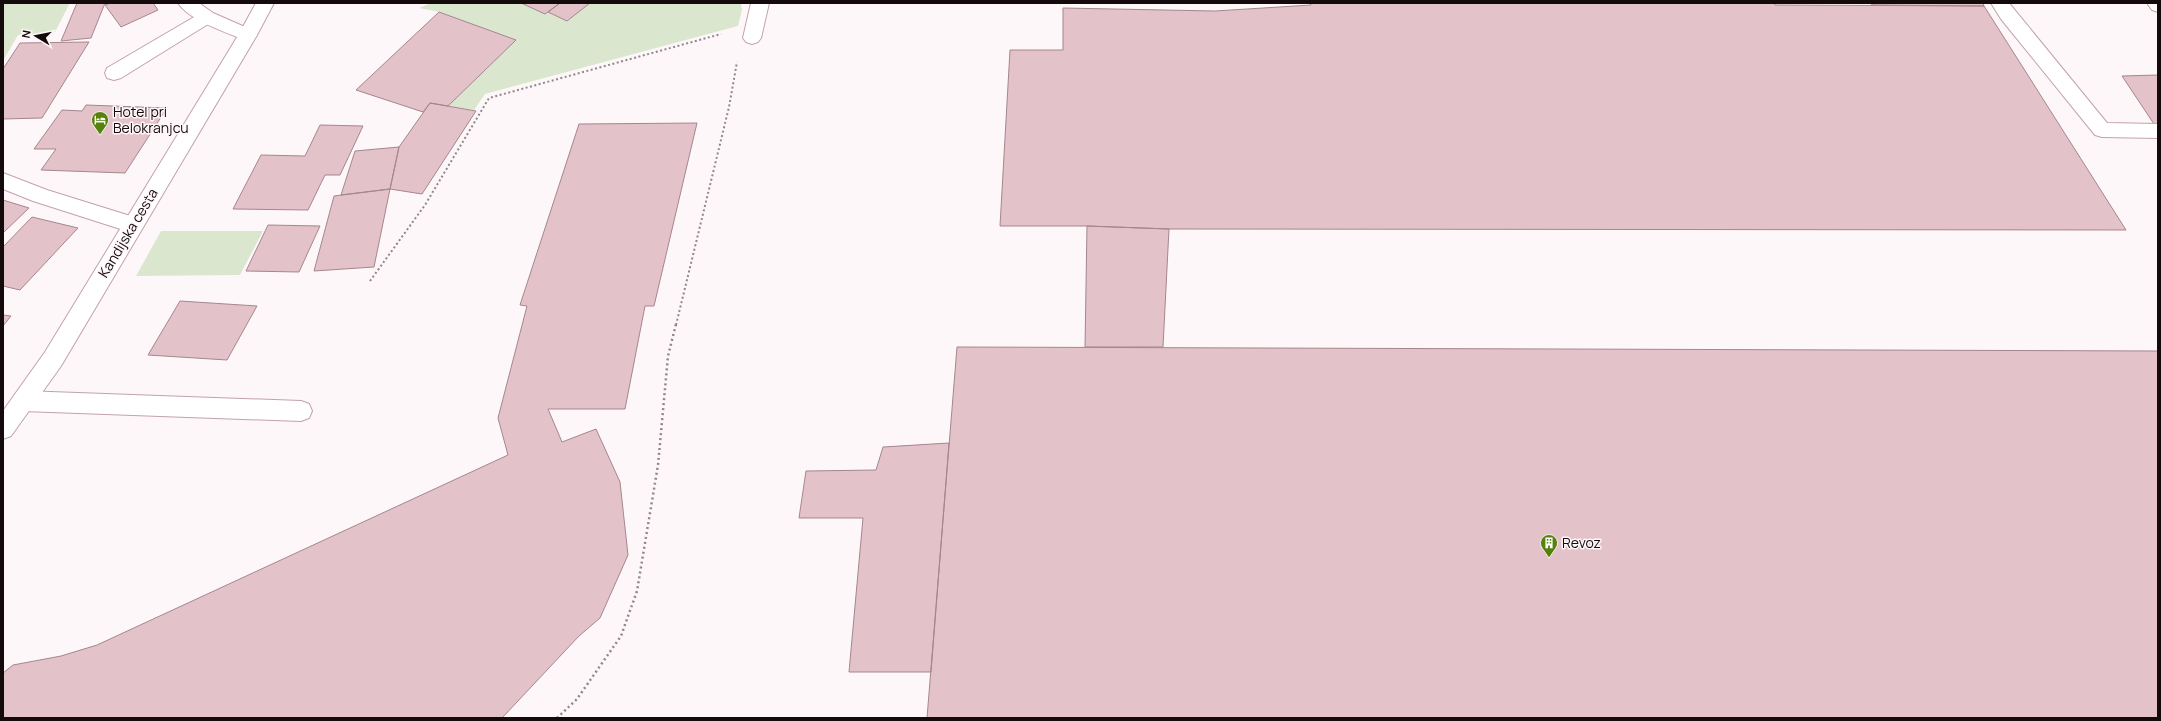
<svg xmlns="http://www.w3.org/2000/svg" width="2161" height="721" viewBox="0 0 2161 721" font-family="Manrope,sans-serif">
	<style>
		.green { fill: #dae7ce }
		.building { fill: #e3c2c9; stroke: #a5868e }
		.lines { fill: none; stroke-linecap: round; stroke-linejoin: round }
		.lane-casing { stroke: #c2a2a9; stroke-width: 2 }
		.street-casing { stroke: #c2a2a9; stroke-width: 2 }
		.secondary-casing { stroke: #c2a2a9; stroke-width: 2 }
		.path-far1 { stroke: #8f8789; stroke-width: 2; stroke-dasharray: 2 2.5; stroke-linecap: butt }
		.path { stroke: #8f8789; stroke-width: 2.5; stroke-dasharray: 2 3; stroke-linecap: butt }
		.lane { fill: #fff; fill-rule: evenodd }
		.street { fill: #fff; fill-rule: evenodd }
		.secondary { fill: #fff; fill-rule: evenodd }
		.labels { text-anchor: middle; stroke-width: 3; stroke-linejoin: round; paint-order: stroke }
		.poi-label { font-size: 14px; fill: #140a0c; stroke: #fef7f9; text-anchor: start }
		.street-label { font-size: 14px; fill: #140a0c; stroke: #fef7f9 }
	</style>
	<rect width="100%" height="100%" fill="#fef7f9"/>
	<!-- green -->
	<path class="green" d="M3,3h67l-15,29 -37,3 -15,26z
		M431,3h90l24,11 3,-2 19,9 23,-18h151l1,7 -4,16 -253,68 -11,16 -26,-4 -9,-94 -20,-4z
		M161,231h102l-23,44 -104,1z"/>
	<!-- building -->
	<path class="building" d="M77,3h28l-14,35 -30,3z
		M111,3h42l5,7 -37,17 -16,-22z
		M521,3h39l-15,11z
		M560,3h30l-23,18 -19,-9z
		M1310,3h464l1,2 209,1 142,224 -957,-1 -82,-3h-87l10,-176h53v-42l152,3 96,-6z
		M1871,3h112l1,3 -112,-1z
		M439,12l77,28 -68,66 -18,-3 -7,9 -67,-22z
		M89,42l-47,76 -39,1v-50l17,-26z
		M2158,75v55l-36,-54z
		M430,103l46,8 -54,83 -32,-5 9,-42z
		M86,105l81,3 -42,65 -84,-3 15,-21h-22l28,-39 20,1z
		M697,123l-43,183h-9l-20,103h-77l14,33 34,-13 24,53 8,73 -28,63 -21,18 -77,82h-499v-45l10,-8 48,-9 36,-11 411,-190 -10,-37 29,-112 -7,-1 59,-181z
		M320,125l43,1 -23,49h-15l-17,35 -75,-1 28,-54 44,1z
		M399,147l-9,42 -49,6 14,-44z
		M390,189l-16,78 -60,4 20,-75z
		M3,200l26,8 -26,25z
		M32,217l46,11 -58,62 -17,-4v-39z
		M268,225l52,1 -21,46 -53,-1z
		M1087,226l82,3 -6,118h-78z
		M180,301l77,5 -30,54 -79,-5z
		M3,315l8,1 -8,10z
		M957,347l1201,4v367h-1231z
		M949,443l-18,229h-82l14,-154h-64l7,-47 70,-1 7,-23z"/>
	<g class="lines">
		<defs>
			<path id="lane" d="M751,3h18l-8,35 -3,4 -6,2 -6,-2 -3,-4z
				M1991,3h18l98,120 51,1v14l-56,-1 -7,-2 -94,-116z
				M2147,3h11v9l-6,-2z
				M207,11l6,2 3,4 -3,4 -92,57 -7,2 -7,-2 -2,-5 2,-5 94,-55z
				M23,391l278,10 8,3 3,7 -3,7 -8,3 -278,-10 -8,-3 -3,-7 3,-7z"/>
			<path id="street" d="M178,3h21l14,10 41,18 3,4 -3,4 -6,2 -6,-2c-19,-8 -53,-19 -64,-36z
				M3,173l44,17 93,29 3,6 -3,6 -7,2 -100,-32 -30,-12z"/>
			<path id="secondary" d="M256,3h18l-17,32 -196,331 -50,70 -8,3v-28l42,-59 194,-318z"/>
		</defs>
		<!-- lane casing -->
		<use href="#lane" class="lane-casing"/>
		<!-- street casing -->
		<use href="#street" class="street-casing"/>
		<!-- secondary casing -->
		<use href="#secondary" class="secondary-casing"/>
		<!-- path-far1 -->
		<path class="path-far1" d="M370,281l55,-76 64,-107 232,-64
			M676,325l53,-218 8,-45"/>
		<!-- path -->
		<path class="path" d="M557,718l20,-19 44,-63 16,-45 21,-126 10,-109 8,-32"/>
		<!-- lane -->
		<use href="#lane" class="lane"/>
		<!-- street -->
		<use href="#street" class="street"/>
		<!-- secondary -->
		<use href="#secondary" class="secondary"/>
	</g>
	<!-- icons -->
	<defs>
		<symbol id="hotel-pin" viewBox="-11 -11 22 30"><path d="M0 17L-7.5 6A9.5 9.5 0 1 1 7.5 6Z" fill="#56820c" stroke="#fef7f9"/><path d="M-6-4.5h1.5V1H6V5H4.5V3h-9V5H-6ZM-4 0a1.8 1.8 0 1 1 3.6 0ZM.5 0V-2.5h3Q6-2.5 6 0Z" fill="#fff"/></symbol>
		<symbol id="building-pin" viewBox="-11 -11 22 30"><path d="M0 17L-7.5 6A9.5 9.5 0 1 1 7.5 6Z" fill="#56820c" stroke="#fef7f9"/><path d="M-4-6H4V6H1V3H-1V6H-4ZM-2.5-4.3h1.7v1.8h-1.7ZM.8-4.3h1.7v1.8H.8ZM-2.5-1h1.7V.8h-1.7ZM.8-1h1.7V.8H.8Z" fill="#fff"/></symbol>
	</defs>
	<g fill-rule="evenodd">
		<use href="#hotel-pin" x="90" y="110" width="20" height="27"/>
		<use href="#building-pin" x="1539" y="533" width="20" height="27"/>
	</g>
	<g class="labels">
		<!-- poi labels -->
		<g class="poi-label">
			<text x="113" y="117">Hotel pri<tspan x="113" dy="16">Belokranjcu</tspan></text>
			<text x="1562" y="548">Revoz</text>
		</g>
		<!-- street labels -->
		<g class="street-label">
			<text transform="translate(128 233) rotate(-59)" y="5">Kandijska cesta</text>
		</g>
	</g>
	<!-- border -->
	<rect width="2161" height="721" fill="none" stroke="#140a0c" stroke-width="8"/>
	<!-- north arrow -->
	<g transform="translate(36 36) rotate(280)" stroke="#fef7f9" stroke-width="3" paint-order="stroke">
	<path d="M0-3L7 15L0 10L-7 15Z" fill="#140a0c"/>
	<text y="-6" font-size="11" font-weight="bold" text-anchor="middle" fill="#140a0c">N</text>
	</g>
</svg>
